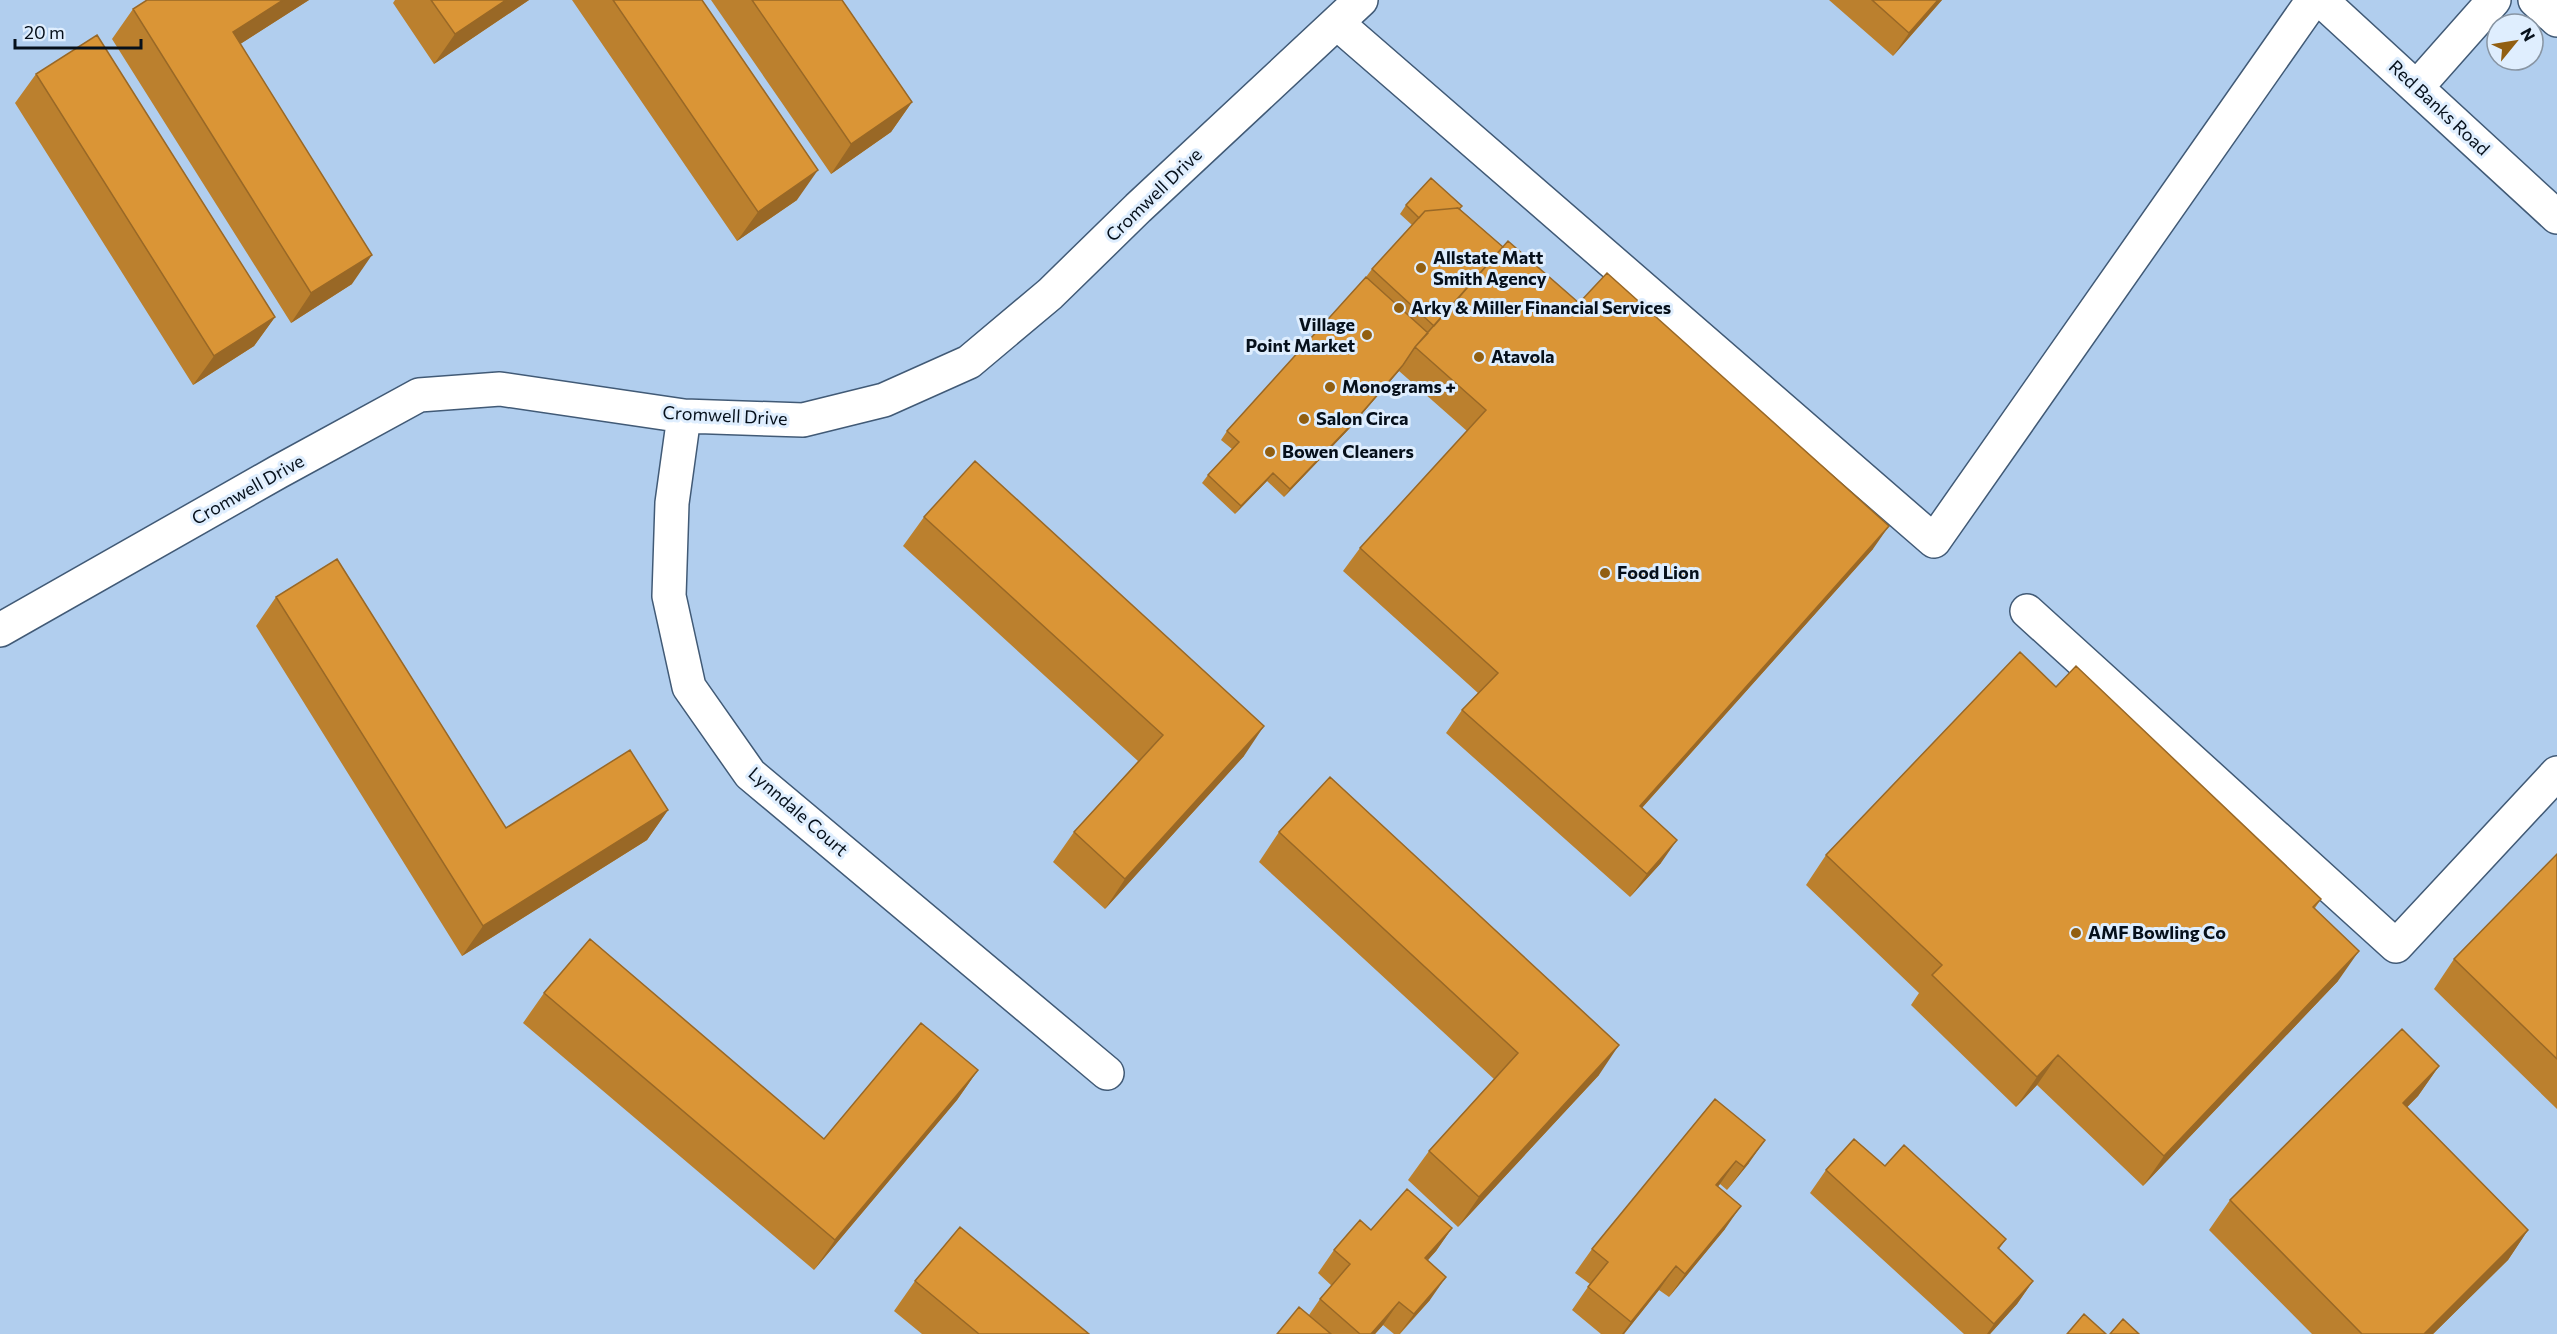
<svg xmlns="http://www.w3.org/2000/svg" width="2557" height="1334" viewBox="0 0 2557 1334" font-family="Commissioner,sans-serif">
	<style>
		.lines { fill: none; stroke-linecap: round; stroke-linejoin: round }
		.minor-casing { stroke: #415a76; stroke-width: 36 }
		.minor { stroke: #fff; stroke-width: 33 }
		.wall { fill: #bb802e }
		.shaded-wall { fill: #996826 }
		.building { fill: #da9536; stroke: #996826; stroke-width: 1.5 }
		.poi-dot { fill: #925f11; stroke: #dfeefe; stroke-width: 2 }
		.labels { text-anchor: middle; stroke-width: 6; stroke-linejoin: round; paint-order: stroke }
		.street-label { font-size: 18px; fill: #06101b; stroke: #dfeefe }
		.poi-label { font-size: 18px; font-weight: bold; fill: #06101b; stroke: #dfeefe; text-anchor: start }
	</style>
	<rect width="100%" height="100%" fill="#b1ceee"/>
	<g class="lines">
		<defs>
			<path id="minor" d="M2321,0l236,217
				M2535,0l22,20
				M1337,23l597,518 379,-541
				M2417,87l77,-87
				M684,416l-12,87 -3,93 20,91 61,87 357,299
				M2027,611l369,335 161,-173
				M0,630l278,-158 141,-77 81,-6 184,27 119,4 81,-20 85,-38 81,-68 88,-86 223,-208"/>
		</defs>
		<!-- minor casing -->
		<use href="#minor" class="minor-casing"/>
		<!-- minor -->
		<use href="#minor" class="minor"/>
	</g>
	<!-- wall -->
	<path class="wall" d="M309,0l-69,44 112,240 -61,39 -179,-284 21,-30z
		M395,0h134l-95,64 -41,-61z
		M572,0h130l95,200 -60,41z
		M711,0h131l70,102 -21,30 -60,42z
		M1829,0h113l-49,56z
		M36,74l239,243 -21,29 -61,39 -178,-282z
		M1406,205l54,4 43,38 76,56 294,246 -231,259 19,55 -31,34 -184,-164 16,-23 16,-17 -135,-122 17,-23 107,-117 -68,-60 -51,59 -64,67 -17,-16 -32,33 -33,-31 6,-8 24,-26 -11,-9 6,-9 139,-154 6,-8 40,-44 -12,-11z
		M924,517l320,239 -139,153 -52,-47 21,-30 64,-71 -235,-215z
		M276,597l230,231 162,-18 -21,30 -185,116 -206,-330z
		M2056,687l265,212 -6,9 23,73 -195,205 -106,-101 -21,22 -105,-102 8,-12 -113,-108 20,-30z
		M1279,832l320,243 -141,152 -50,-47 21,-29 65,-72 -235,-217z
		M2557,854v255l-123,-120 20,-30z
		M544,993l280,146 154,-69 -21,30 -143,170 -291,-247z
		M2439,1066l-21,30 -11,11 121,123 -20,30 -75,74h-121l-103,-104 21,-30z
		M1715,1099l34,64 -22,27 -7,-6 -2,2 7,43 -56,68 -10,-7 -35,44h-23l-29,-24 18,-26 -15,-11 17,-24z
		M1885,1166l121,73 -7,10 34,32 -16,23 -27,30h-26l-154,-141 16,-23z
		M1452,1228l-16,23 -9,9 3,40 -30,34h-6l-11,-9 -8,9h-98l32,-19 11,-16 12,-13 -14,-13 16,-23 37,-20z
		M915,1281l174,53h-167l-28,-23z"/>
	<!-- shaded-wall -->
	<path class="shaded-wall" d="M283,0h26l-97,62 21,-30z
		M506,0h23l-95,64 21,-30z
		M1938,0h4l-49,56 16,-23z
		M912,102l-21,30 -60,42 20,-30z
		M818,170l-21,30 -60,41 21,-29z
		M372,255l-20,29 -61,39 20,-30z
		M275,317l-21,29 -61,39 21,-29z
		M1403,365l-4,6 -51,59 -64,67 6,-8z
		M1273,473l-6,8 -32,33 6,-8z
		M1889,526l-16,23 -250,280 17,-23z
		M1264,726l-20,30 -139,153 20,-30z
		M668,810l-21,30 -185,116 21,-30z
		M1677,840l-16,23 -31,34 17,-23z
		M2359,951l-21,30 -195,205 21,-30z
		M1619,1045l-20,30 -141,152 21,-30z
		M2058,1055l-21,30 -21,22 21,-30z
		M2439,1066l-21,30 -36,37 21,-30z
		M978,1070l-21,30 -143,170 21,-30z
		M1765,1140l-16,23 -22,27 17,-23z
		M1736,1161l-16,23 -20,24 16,-23z
		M1741,1206l-16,23 -56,68 16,-23z
		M1452,1228l-16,23 -27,31 16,-24z
		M2528,1230l-20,30 -75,74h-9z
		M1676,1266l-17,24 -35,44h-2l9,-12z
		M1446,1277l-16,23 -31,34 15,-20z
		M2033,1281l-16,23 -27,30h-3l7,-10z
		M1399,1302l-16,23 -8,9h-4z"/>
	<!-- building -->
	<path class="building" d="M147,0h136l-50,32 139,223 -61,38 -178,-284z
		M431,0h75l-51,34z
		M613,0h89l116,170 -60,42z
		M752,0h90l70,102 -61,42z
		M1872,0h66l-29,33z
		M97,35l178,282 -61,39 -178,-282z
		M1431,178l31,28 -3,3 -1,-1 -33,3 -6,7 -13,-13z
		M1458,208l45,39 -69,79 -62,-57 53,-58z
		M1508,241l71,62 28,-30 282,253 -249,280 37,34 -30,34 -185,-164 36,-37 -138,-125 126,-138 -71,-63z
		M1366,277l62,56 -13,14 -12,18 -49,57 -64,67 -17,-16 -32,33 -33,-31 31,-33 -12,-11z
		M975,461l289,265 -139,153 -51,-47 89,-97 -239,-218z
		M337,559l169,269 124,-78 38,60 -185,116 -207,-329z
		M2020,652l36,35 20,-21 245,233 -8,8 46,44 -195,205 -106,-101 -21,22 -105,-102 10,-10 -116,-110z
		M1330,777l289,268 -140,152 -50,-46 89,-98 -239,-221z
		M2557,854v205l-103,-100z
		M590,939l234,200 97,-116 57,47 -143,170 -291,-247z
		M2402,1029l37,37 -36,37 125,127 -104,104h-62l-132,-134z
		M1715,1099l50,41 -21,27 -8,-6 -20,24 25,21 -56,68 -9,-8 -45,56 -43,-35 20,-25 -16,-13z
		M1854,1139l31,27 19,-21 102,94 -8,9 35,33 -39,43 -168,-154z
		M1407,1189l45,39 -27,30 21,19 -32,37 -15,-12 -28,32h-11l-40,-35 30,-35 -16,-14 26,-30 11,10z
		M960,1227l129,107h-110l-64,-53z
		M1299,1307l32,27h-54z
		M2084,1314l22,20h-39z
		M2123,1319l16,15h-29z"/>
	<!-- markers -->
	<g class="poi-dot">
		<circle cx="1421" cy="268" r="6"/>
		<circle cx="1399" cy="308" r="6"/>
		<circle cx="1367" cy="335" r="6"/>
		<circle cx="1479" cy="357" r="6"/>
		<circle cx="1330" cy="387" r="6"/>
		<circle cx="1304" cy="419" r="6"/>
		<circle cx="1270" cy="452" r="6"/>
		<circle cx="1605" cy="573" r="6"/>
		<circle cx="2076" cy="933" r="6"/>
	</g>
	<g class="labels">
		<!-- street labels -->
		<g class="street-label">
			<text transform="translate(2439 108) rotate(43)" y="6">Red Banks Road</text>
			<text transform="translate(1154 195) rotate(-44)" y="6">Cromwell Drive</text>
			<text transform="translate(725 416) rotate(3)" y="6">Cromwell Drive</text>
			<text transform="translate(248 490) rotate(-29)" y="6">Cromwell Drive</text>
			<text transform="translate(798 812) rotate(41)" y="6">Lynndale Court</text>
		</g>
		<!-- poi labels -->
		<g class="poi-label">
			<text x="1433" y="264">Allstate Matt<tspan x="1433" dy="21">Smith Agency</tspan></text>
			<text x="1411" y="314">Arky &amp; Miller Financial Services</text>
			<text x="1355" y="331" text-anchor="end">Village<tspan x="1355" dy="21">Point Market</tspan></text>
			<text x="1491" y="363">Atavola</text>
			<text x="1342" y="393">Monograms +</text>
			<text x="1316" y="425">Salon Circa</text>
			<text x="1282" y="458">Bowen Cleaners</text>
			<text x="1617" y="579">Food Lion</text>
			<text x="2088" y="939">AMF Bowling Co</text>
		</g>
	</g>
	<!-- north arrow -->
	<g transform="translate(2515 42) rotate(60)"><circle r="28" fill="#dfeefe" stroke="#8895a3" stroke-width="1.5"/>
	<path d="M0-4.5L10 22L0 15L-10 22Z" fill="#925f11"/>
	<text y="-9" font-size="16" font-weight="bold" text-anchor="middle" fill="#06101b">N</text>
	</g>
	<!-- scale -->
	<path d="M15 39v9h126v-9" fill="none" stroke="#06101b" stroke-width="3"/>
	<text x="24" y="39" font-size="18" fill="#06101b" stroke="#dfeefe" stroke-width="4.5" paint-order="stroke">20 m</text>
</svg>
